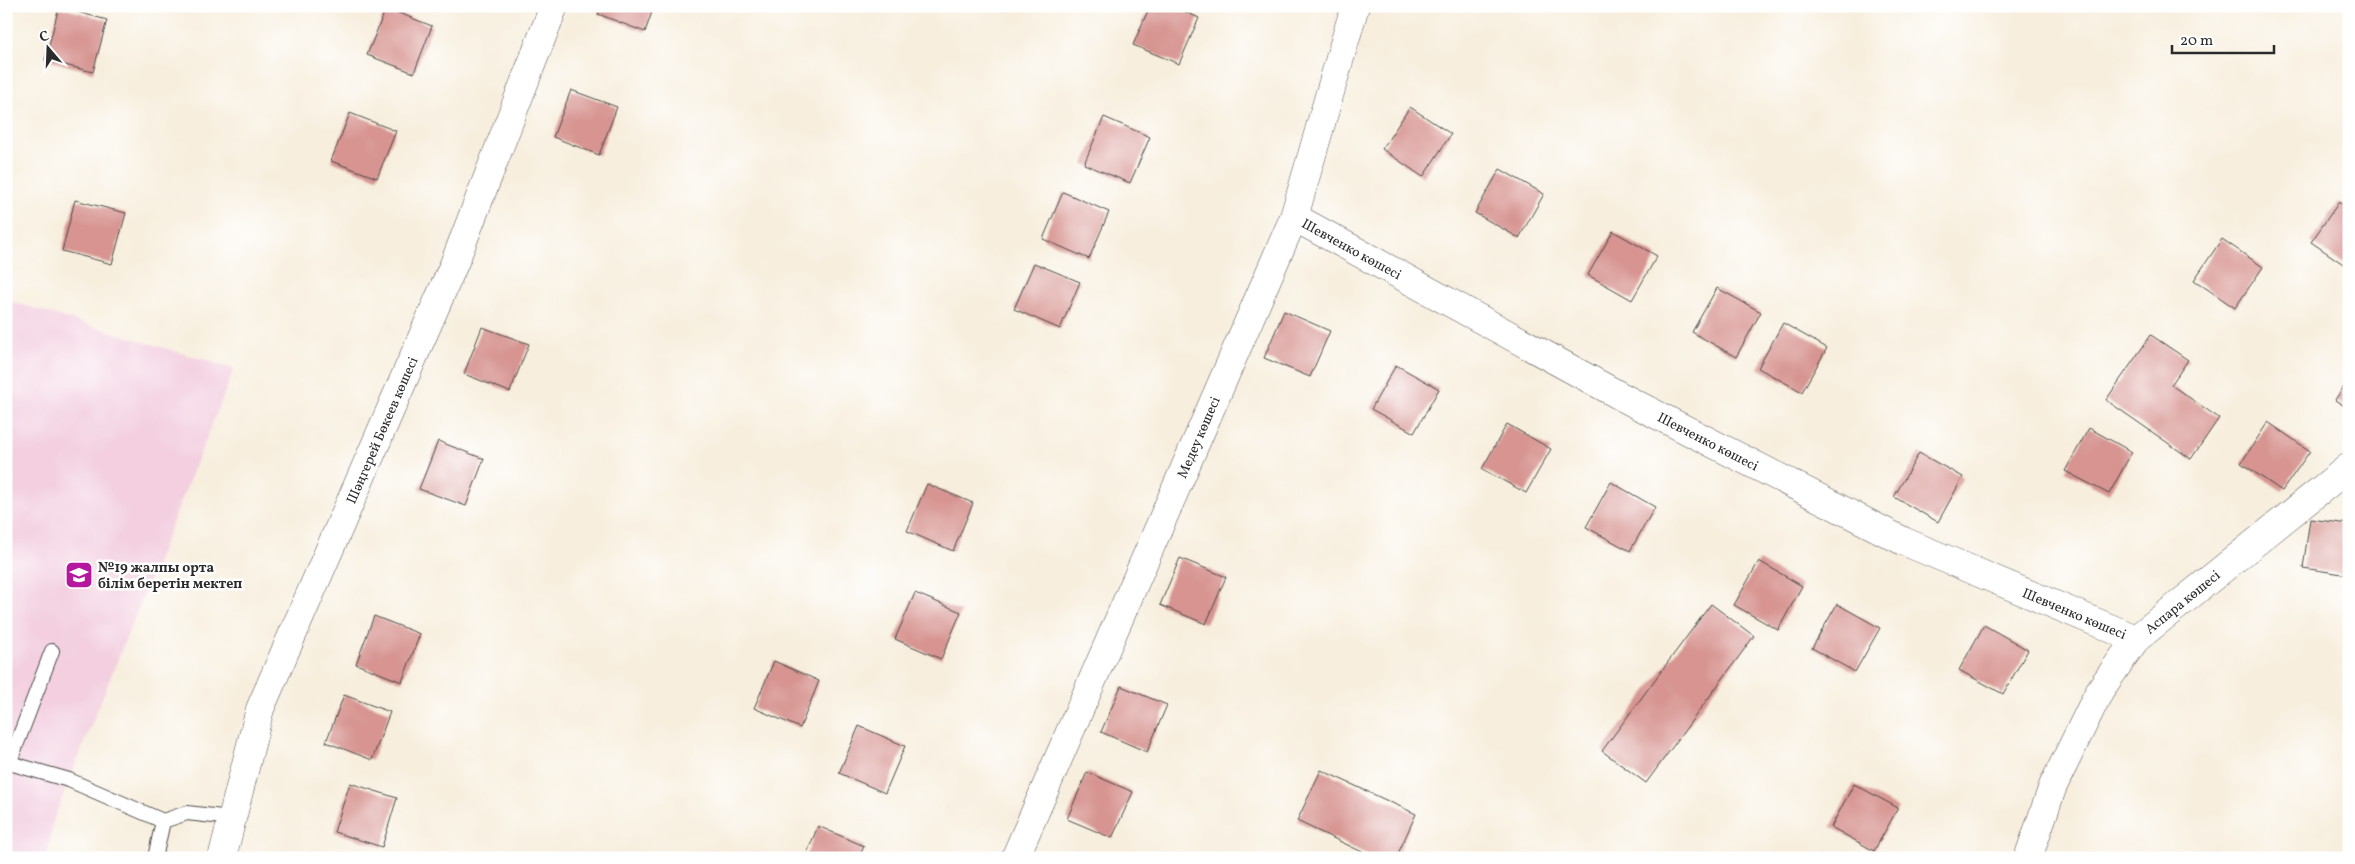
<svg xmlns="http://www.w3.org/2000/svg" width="2355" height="864" viewBox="0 0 2355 864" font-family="Vollkorn,serif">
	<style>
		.built { fill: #f3cfe0 }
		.building { fill: #d79491 }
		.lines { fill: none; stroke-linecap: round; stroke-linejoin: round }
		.service-casing { stroke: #4a4846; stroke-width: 16 }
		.minor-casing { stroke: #4a4846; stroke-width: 29 }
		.service { stroke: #fff; stroke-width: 14 }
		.minor { stroke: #fff; stroke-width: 28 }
		.labels { text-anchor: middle; stroke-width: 5; stroke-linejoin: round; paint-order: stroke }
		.street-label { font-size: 14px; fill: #2b2b2b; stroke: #fff }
		.poi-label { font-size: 14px; font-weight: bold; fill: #2b2b2b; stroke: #fff; text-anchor: start }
	</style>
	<rect width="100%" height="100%" fill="#fff"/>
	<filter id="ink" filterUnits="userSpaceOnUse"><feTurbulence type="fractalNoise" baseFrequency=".02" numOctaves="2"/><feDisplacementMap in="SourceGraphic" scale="10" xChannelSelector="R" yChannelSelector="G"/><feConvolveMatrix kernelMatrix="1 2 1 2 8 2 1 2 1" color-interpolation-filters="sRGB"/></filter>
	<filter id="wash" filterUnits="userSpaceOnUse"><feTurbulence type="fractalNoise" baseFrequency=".0096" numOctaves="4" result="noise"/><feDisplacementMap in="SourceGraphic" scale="20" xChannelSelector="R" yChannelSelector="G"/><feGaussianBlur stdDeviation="1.12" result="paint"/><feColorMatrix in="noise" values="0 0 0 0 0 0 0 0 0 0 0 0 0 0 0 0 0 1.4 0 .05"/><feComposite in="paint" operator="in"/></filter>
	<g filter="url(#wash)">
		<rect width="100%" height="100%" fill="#f7eedd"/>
		<!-- built -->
		<path class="built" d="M6,300l228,69 -180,449 -7,40h-41z"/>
		<g id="blocks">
			<!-- building -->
			<path class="building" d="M601,6h53l-9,26 -47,-18z
				M1150,6h22l27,12 -20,46 -46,-19z
				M59,7l48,13 -14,52 -48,-12z
				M386,8l46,18 -18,47 -47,-18z
				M571,90l46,17 -18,48 -46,-18z
				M1410,107l41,27 -28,43 -41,-28z
				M350,113l46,18 -19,47 -46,-17z
				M1104,117l46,20 -20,46 -46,-19z
				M1500,169l44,25 -25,44 -44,-25z
				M1063,192l46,20 -20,47 -46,-20z
				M75,200l51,13 -14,51 -50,-13z
				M2339,202l10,7v59l-38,-26z
				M1613,231l44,25 -25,44 -44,-25z
				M2222,239l41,28 -28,41 -41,-28z
				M1034,263l46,19 -20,47 -46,-20z
				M1717,288l44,24 -25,45 -44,-25z
				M1284,311l46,20 -20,46 -46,-19z
				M1783,323l44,25 -25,44 -44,-24z
				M482,327l47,17 -19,48 -46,-18z
				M2151,335l37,25 -17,25 48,33 -28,41 -85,-59z
				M1396,365l43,24 -25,44 -43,-24z
				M2349,379v30l-14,-9z
				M2268,422l42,29 -28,40 -41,-28z
				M1507,424l44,25 -25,44 -44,-24z
				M2089,428l43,24 -23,42 -44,-23z
				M438,441l46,18 -18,47 -47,-17z
				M1919,453l44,24 -25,45 -44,-25z
				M1611,482l44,25 -25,44 -44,-24z
				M927,484l46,19 -20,48 -46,-20z
				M2310,519l39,5v51l-46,-7z
				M1180,558l46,19 -20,47 -46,-19z
				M1759,561l43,25 -24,44 -44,-25z
				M915,593l46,19 -20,47 -46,-20z
				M1711,604l43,32 -108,147 -44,-32z
				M1837,604l43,24 -25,44 -43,-24z
				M374,616l46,18 -18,48 -46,-18z
				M1984,625l44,25 -25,44 -44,-24z
				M774,661l45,20 -19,47 -46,-20z
				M1121,686l46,19 -20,47 -46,-20z
				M344,695l46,17 -18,48 -46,-18z
				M859,726l46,20 -20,47 -46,-20z
				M1321,770l95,44 -20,44h-21l-78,-37z
				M1087,772l46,20 -21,46 -45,-19z
				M350,783l47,15 -15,49 -48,-15z
				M1854,784l44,24 -24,43 -43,-24z
				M818,826l46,20 -5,12h-54z"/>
		</g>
	</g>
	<g filter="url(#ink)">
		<use href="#blocks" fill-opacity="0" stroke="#4a4846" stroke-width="1"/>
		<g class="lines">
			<defs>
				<path id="service" d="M6,762l63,18 94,41
					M9,764l43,-113
					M155,858l8,-37 24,-8 44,5"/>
				<g id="minor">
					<path id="s1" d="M1294,217l330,181 279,143 233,98"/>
					<path id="s2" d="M222,858l38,-149 194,-445 100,-258"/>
					<path id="s3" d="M1015,858l279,-641 61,-211"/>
					<path id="s4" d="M2028,858l25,-72 47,-96 36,-51 213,-172"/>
				</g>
			</defs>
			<!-- service casing -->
			<use href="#service" class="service-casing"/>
			<!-- minor casing -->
			<use href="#minor" class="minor-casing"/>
			<!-- service -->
			<use href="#service" class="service"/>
			<!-- minor -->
			<use href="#minor" class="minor"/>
		</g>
	</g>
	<!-- icons -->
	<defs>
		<symbol id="school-square" viewBox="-11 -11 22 22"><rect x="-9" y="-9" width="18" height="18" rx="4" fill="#b5179e" stroke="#fff"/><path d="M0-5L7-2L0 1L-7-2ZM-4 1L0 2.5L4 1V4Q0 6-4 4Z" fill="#fff"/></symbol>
	</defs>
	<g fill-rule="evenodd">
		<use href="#school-square" x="63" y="559" width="32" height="32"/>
	</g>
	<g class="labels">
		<!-- street labels -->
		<g class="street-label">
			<text dy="5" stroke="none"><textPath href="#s1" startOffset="66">Шевченко көшесі</textPath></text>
			<text dy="5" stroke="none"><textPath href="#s2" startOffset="458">Шәңгерей Бөкеев көшесі</textPath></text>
			<text dy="5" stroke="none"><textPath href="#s3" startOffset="459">Медеу көшесі</textPath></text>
			<text dy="5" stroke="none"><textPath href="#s1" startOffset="471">Шевченко көшесі</textPath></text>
			<text dy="5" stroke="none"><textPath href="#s4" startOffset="305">Аспара көшесі</textPath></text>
			<text dy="5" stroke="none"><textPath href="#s1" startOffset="876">Шевченко көшесі</textPath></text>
		</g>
		<!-- poi labels -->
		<g class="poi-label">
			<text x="98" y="572">№19 жалпы орта<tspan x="98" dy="16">білім беретін мектеп</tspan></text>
		</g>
	</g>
	<!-- margin -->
	<rect width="2355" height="864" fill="none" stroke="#fff" stroke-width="25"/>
	<!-- north arrow -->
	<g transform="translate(48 48) rotate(341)" stroke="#ffffff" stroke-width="4" paint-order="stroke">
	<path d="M0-4L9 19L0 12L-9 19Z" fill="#2b2b2b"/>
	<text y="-8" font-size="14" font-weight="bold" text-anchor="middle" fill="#2b2b2b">С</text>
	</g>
	<!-- scale -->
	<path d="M2172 45v8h102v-8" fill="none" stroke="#2b2b2b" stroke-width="2.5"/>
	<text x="2180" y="45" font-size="15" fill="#2b2b2b" stroke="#ffffff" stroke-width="4" paint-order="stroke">20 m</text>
</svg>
